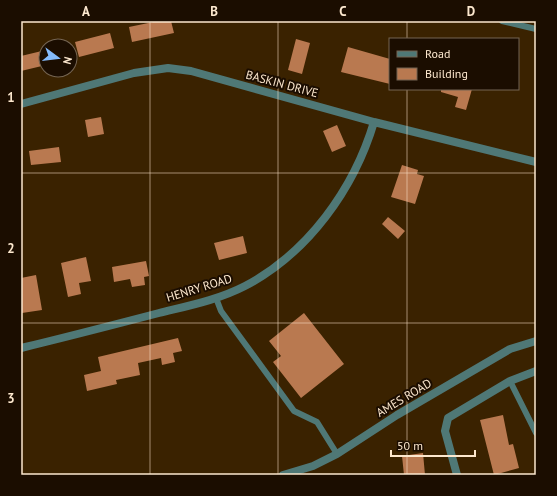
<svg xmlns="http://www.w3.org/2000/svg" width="557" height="496" viewBox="0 0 557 496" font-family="'PT Sans',sans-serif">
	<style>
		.building { fill: #b97950 }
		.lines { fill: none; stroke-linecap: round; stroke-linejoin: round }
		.service { stroke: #4f7876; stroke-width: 6 }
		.minor { stroke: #4f7876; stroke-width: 8 }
		.tertiary { stroke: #4f7876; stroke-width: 8 }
		.grid { fill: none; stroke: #fde8ce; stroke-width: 1; stroke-opacity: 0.55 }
		.labels { text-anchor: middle; stroke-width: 4; stroke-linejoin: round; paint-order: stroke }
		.street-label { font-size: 12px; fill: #fde8ce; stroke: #1b0d00 }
		.neatline { fill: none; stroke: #fde8ce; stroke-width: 1.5 }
		.grid-label { font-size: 13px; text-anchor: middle; font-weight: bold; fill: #fde8ce }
	</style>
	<rect width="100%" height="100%" fill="#3a2200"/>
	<!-- building -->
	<path class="building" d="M158,21h13l3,12 -42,9 -3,-15z
		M110,33l4,15 -35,9 -4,-15z
		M296,39l14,4 -8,31 -14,-4z
		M348,47l42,12v25l-49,-12z
		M46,50v15l-25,6v-15z
		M441,89h31l-6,21 -11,-3 3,-10 -17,-5z
		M101,117l3,17 -16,3 -3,-17z
		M337,125l9,21 -14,6 -9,-21z
		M59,147l2,15 -30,3 -2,-14z
		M402,165l16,5 -1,4 7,2 -9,28 -24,-7z
		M388,217l17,14 -7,8 -16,-15z
		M243,236l4,17 -28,7 -5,-17z
		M86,257l5,24 -12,2 2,11 -13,3 -7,-34z
		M146,261l3,15 -5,1 1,8 -13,2 -2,-8 -16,3 -2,-15z
		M36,275l6,35 -20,3 -1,-35z
		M304,313l40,51 -43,34 -28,-36 8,-6 -12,-15z
		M178,338l4,13 -9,2 2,9 -13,3 -1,-7 -23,5 2,12 -24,5 1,4 -30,7 -3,-16 17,-4 -3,-14z
		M503,415l6,30 4,-1 6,24 -25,7 -14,-55z
		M423,453l2,22h-21l-2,-19z"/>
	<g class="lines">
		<!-- service -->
		<path class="service" d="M502,21l34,8
			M216,298l5,13 73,100 23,11 20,32
			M510,381l26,52"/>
		<!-- minor -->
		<path class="minor" d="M21,104l113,-31 34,-5 23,3 183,51 162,40
			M21,348c46,-11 92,-23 138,-35 28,-7 59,-13 86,-27 63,-33 109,-97 129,-164
			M457,475l-12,-44 3,-13 62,-37 26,-10"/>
		<!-- tertiary -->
		<path class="tertiary" d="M283,475l30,-9 24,-12 60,-39 113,-66 26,-8"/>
	</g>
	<!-- grid -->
	<path class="grid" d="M150,21v454M278,21v454M407,21v18M407,89v386M21,173h515M21,323h515"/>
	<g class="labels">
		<!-- street labels -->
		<g class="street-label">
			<text transform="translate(282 84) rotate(15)" y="4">BASKIN DRIVE</text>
			<text transform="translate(199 288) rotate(-17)" y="4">HENRY ROAD</text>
			<text transform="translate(404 398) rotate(-31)" y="4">AMES ROAD</text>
		</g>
	</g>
	<!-- border -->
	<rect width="557" height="496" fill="none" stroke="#1b0d00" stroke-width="44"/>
	<!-- legend -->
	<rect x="389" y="38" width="130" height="52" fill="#1b0d00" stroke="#756552"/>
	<rect x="397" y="51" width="20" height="6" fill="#4f7876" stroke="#756552"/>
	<text x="425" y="58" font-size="12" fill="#fde8ce">Road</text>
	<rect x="397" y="68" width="20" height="12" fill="#b97950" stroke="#756552"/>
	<text x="425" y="78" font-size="12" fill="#fde8ce">Building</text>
	<!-- north arrow -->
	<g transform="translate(58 58) rotate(105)"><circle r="19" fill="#1b0d00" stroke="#756552"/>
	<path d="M0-3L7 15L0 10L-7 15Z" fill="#85bbfb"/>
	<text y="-6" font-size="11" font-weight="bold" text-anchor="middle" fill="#fde8ce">N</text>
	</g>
	<!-- scale -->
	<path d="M391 450v6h84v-6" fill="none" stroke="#fde8ce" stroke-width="2"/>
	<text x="397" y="450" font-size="12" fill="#fde8ce" stroke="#1b0d00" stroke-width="3" paint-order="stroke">50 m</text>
	<rect x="22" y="22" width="513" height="452" class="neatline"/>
	<g class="grid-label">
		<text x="86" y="16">A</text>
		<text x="214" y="16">B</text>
		<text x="343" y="16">C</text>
		<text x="471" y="16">D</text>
		<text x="11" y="102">1</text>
		<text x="11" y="253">2</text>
		<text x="11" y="403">3</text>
	</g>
</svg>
